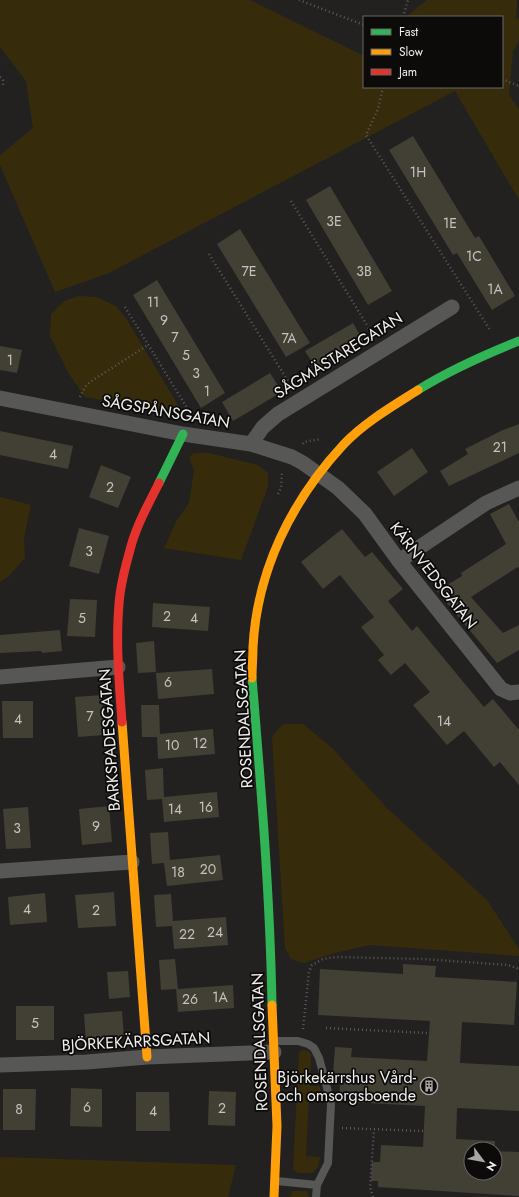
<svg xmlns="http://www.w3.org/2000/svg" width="519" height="1197" viewBox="0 0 519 1197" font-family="Jost,sans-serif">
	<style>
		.green { fill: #362c0c }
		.building { fill: #423f35 }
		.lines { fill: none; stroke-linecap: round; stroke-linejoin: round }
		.path { stroke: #5c5b5a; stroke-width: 2.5; stroke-dasharray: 1 3; stroke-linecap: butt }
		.lane { stroke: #575755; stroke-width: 8 }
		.street { stroke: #575755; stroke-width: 15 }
		.fast { stroke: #30b455; stroke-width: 9 }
		.slow { stroke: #ff9f0a; stroke-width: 9 }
		.jam { stroke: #e5322d; stroke-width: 9 }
		.labels { text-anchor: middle; stroke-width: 3.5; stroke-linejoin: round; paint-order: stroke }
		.number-label { font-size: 14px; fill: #c4c3bf }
		.street-label { font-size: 16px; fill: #f0efed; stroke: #0c0b0a }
		.poi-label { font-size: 16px; fill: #f0efed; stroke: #0c0b0a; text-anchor: end }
	</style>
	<rect width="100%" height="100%" fill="#22211f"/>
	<!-- green -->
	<path class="green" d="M0,0h250l114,56v31h138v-70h-96l21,-17h90l-1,18 3,1v20l-4,10 -2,2 -4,44 10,14v91l-64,-109 -346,182 -54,19 -55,-127v-10l33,-27 -7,-47 -26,-34z
		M79,296l17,1 20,9 11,14 57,95 -99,-18 -16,-23 -19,-38 1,-22 13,-13z
		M194,453h15l49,12 10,8v14l-27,73 -77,-12 13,-28 12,-17 5,-32 -5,-14z
		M0,497l31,8 -7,33 1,20 -17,19 -8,5z
		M283,724h20l29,24 55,60 100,92 32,49v7l-149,-11 -35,8 -31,10 -13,-4 -6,-11 -13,-211z
		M303,1050l6,1 2,4 -1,31h10l2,12h-13l-3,58 14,1 -2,10 -6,6h-14l-5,-3 6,-118z
		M0,1157l236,8 -8,32h-228z
		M292,1191h15l2,6h-19z"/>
	<!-- building -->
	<path class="building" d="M413,136l62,102 4,-2 36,60 -23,14 -35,-57 -4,2 -64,-105z
		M330,186l62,105 -24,14 -62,-105z
		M240,229l70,114 -24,14 -69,-113z
		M157,280l68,113 -24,15 -68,-113z
		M353,323l11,19 -47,28 -12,-19z
		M0,346l22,4 -5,23 -17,-3z
		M270,373l12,19 -49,29 -11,-19z
		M519,424v29l-70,33 -9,-15 28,-17 -3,-5 38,-19z
		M0,431l73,15 -5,23 -68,-14z
		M412,448l16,24 -34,24 -17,-24z
		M101,465l30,12 -13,31 -29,-11z
		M509,504l10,18v46l-1,-1 -5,3 -42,27 32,36 16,-8v25l-22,13 -60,-72 25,-15 -1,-3 45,-29 -16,-30z
		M79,528l30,8 -10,38 -30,-8z
		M342,529l23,28 7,-5 31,37 -15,12 24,30 5,-5 67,81 9,-8 26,31v55l-19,-23 -6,5 -30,-36 -17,14 -34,-40 17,-13 -25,-29 -14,12 -13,-15 6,-5 -23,-28 13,-10 -34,-42 -17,14 -22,-27z
		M70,599l27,1 -2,37 -28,-1z
		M153,603l57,4 -2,24 -56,-4z
		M60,630l2,21 -20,2 -1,-2 -41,2v-18z
		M154,641l2,31 -18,1 -2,-30z
		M212,669l2,25 -56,5 -2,-26z
		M102,695l2,40 -26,2 -3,-40z
		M2,701h31v37h-30z
		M141,705h18l1,29 53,-5 2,25 -57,5 -1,-22h-15z
		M163,768l1,29 53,-5 2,25 -55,5 -2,-23 -15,1 -2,-30z
		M109,806l3,36 -30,3 -3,-36z
		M28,807l3,41 -25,1 -3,-40z
		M168,832l2,28 50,-5 3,25 -56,6 -3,-23 -12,1 -2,-31z
		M114,892l2,34 -38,2 -3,-33z
		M45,893l2,29 -37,3 -2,-28z
		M171,894l2,27 53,-4 2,28 -54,4 -2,-23 -16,1 -2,-32z
		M175,959l3,30 55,-4 1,23 -56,4 -2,-23 -15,1 -2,-30z
		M403,964l33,2 -1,11 82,5 -3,43 -52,-3 -2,41 59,3v45l-62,-3 -1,31 39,2v8h-24v24h24v-22l24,1v44l-141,-9v-6h-7l1,-19h8l1,-17 42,2 2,-41 -78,-4 1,-6h-9l2,-20 -8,-1 2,-28 17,1 -1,9 76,4 3,-40 -112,-6 2,-46 83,5z
		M128,971l2,26 -21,2 -2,-27z
		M16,1006h38v34h-38z
		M122,1011l2,27 -38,3 -2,-27z
		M71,1088l31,1v38l-32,-1z
		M3,1089h33l-1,41h-32z
		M209,1091l27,1 -1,34 -27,-1z
		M136,1092h33l1,39h-34z"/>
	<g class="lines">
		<!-- path -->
		<path class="path" d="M299,0l65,25
			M403,17l5,-17
			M0,77l3,3v7
			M502,79l17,7
			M383,87l-5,22 -12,26 124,195
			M291,201l82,134
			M209,254l82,132
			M125,307l67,109
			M80,397l5,-10 5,-5 58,-37
			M303,444l1,-2 17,-3
			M278,494l3,-6 1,-16
			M326,1028l101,5
			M303,1029l6,-57 3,-7 11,-6 13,-2 87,2 85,6 11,4
			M342,1128l81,3
			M373,1197l-3,-10 4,-57"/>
		<!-- lane -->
		<path class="lane" d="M274,1041h24l10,3 6,4 5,10 6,22 6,24 -3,59 -11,22 -1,12
			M276,1181l41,4"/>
		<!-- street -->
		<path class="street" d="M0,398l183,36 68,10 41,13 11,6 35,25 27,26 34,47 102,128 9,4 9,-1
			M251,444l12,-17 15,-13 174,-107
			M399,561l87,-58 33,-15
			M0,677l118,-10
			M0,871l132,-9
			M0,1065l87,-3 60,-5 127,-5"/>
		<!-- fast -->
		<path class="fast" d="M418,390c32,-20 66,-35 101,-49
			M159,483l24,-49
			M252,678c9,109 18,217 20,327"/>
		<!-- slow -->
		<path class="slow" d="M252,678c0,-10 1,-21 1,-31 4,-77 39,-147 91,-203 21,-22 49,-38 74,-54
			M122,722l25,335
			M272,1005l5,121 -3,71"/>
		<!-- jam -->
		<path class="jam" d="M122,722c-3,-42 -7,-85 -2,-128 2,-14 6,-30 10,-44 6,-24 18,-45 29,-67"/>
	</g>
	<!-- icons -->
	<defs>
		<symbol id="building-ring" viewBox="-11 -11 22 22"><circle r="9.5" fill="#0c0b0a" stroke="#a8a7a5" stroke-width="1.5"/><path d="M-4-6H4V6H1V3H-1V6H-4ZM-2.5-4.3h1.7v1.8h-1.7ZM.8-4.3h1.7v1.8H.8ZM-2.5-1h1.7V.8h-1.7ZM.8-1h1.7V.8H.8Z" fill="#a8a7a5"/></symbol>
	</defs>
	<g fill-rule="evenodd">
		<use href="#building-ring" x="419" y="1076" width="20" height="20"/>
	</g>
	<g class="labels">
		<!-- number labels -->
		<g class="number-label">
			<text x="418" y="177">1H</text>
			<text x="334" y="226">3E</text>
			<text x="450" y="228">1E</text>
			<text x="474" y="261">1C</text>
			<text x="249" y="276">7E</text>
			<text x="364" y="276">3B</text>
			<text x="495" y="294">1A</text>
			<text x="153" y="307">11</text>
			<text x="164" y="325">9</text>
			<text x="175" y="342">7</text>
			<text x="289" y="343">7A</text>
			<text x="186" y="360">5</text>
			<text x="10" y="365">1</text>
			<text x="196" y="378">3</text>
			<text x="207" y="396">1</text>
			<text x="500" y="452">21</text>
			<text x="53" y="459">4</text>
			<text x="110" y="492">2</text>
			<text x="89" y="556">3</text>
			<text x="167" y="621">2</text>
			<text x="82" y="623">5</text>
			<text x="194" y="623">4</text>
			<text x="168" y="687">6</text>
			<text x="90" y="721">7</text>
			<text x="18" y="724">4</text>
			<text x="444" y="726">14</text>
			<text x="200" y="748">12</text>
			<text x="172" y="750">10</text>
			<text x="206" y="812">16</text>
			<text x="175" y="814">14</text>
			<text x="96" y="831">9</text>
			<text x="17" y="833">3</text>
			<text x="208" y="874">20</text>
			<text x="178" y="877">18</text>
			<text x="27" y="914">4</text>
			<text x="96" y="915">2</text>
			<text x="215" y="937">24</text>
			<text x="187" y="939">22</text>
			<text x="220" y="1002">1A</text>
			<text x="190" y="1004">26</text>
			<text x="35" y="1028">5</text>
			<text x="87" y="1112">6</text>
			<text x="222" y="1113">2</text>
			<text x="19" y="1114">8</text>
			<text x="153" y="1116">4</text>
		</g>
		<!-- street labels -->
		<g class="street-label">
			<text transform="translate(338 355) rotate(-32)" y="6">SÅGMÄSTAREGATAN</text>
			<text transform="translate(166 411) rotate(10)" y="6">SÅGSPÅNSGATAN</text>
			<text transform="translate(434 575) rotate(52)" y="6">KÄRNVEDSGATAN</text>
			<text transform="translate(243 719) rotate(-93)" y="6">ROSENDALSGATAN</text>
			<text transform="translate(109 740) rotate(-94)" y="6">BARKSPADESGATAN</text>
			<text transform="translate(136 1041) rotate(-3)" y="6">BJÖRKEKÄRRSGATAN</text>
			<text transform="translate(259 1042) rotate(-92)" y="6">ROSENDALSGATAN</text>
		</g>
		<!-- poi labels -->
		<g class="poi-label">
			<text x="416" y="1083">Björkekärrshus Vård-<tspan x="416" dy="18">och omsorgsboende</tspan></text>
		</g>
	</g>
	<!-- legend -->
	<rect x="363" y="16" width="140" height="72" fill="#0c0b0a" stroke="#676665"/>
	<rect x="371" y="29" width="20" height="6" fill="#30b455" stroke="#676665"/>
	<text x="399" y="36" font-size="12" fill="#f0efed">Fast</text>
	<rect x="371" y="49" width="20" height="6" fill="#ff9f0a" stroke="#676665"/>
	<text x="399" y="56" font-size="12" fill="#f0efed">Slow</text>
	<rect x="371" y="69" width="20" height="6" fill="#e5322d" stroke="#676665"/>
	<text x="399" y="76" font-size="12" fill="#f0efed">Jam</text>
	<!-- north arrow -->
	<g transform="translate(483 1161) rotate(122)"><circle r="19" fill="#0c0b0a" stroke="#676665"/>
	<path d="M0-3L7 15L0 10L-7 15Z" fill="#a8a7a5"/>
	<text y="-6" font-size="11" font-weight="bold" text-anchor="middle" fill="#f0efed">N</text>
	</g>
</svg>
